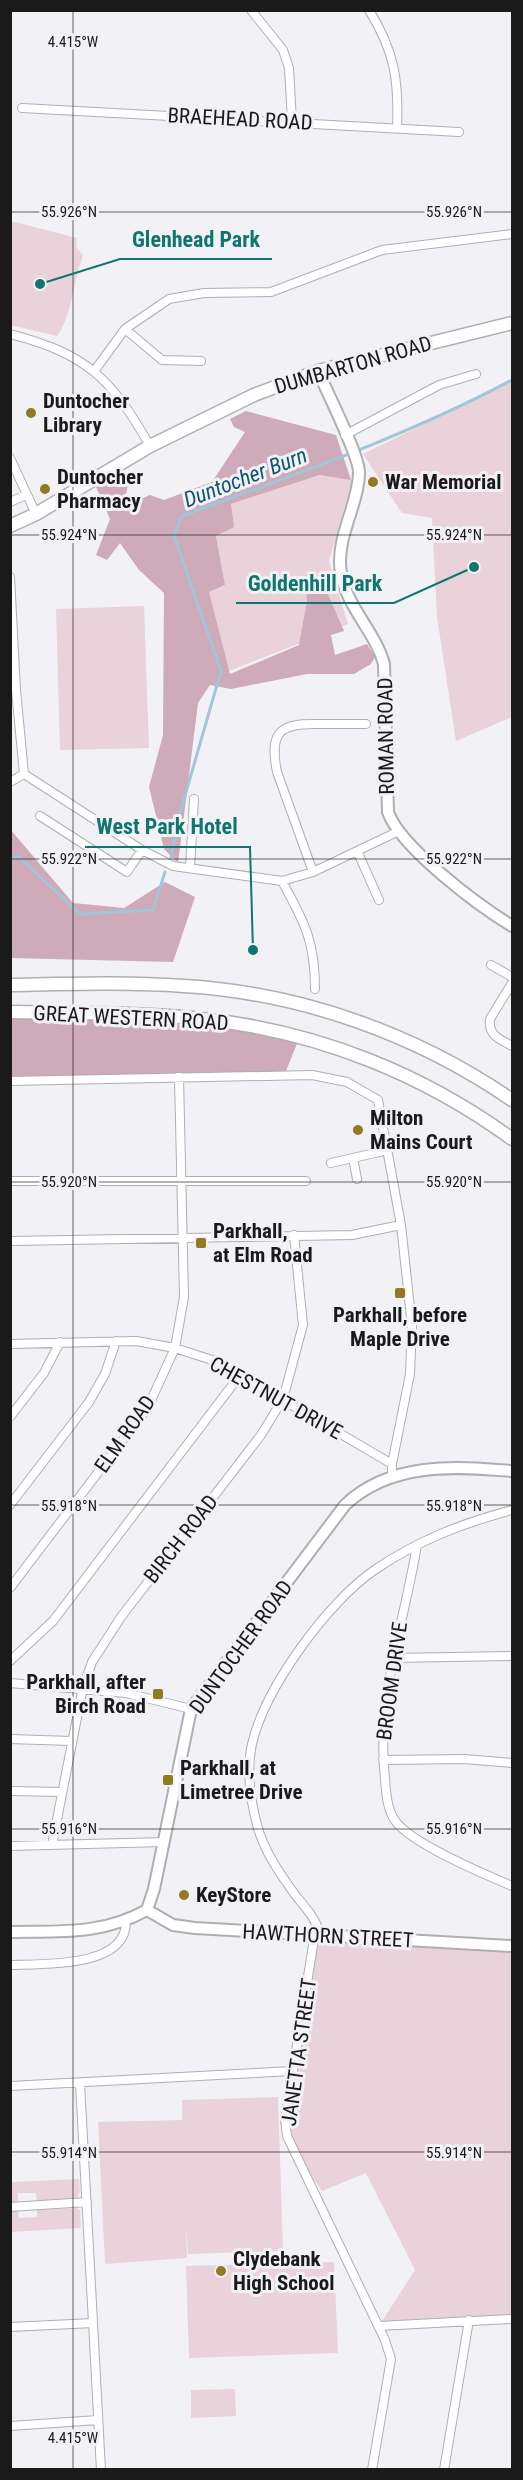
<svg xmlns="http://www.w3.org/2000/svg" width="523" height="2480" viewBox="0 0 523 2480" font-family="'Roboto Condensed',sans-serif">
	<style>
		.green { fill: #ead2da }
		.forest { fill: #cfaab8 }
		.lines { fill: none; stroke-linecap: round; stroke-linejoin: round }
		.stream { stroke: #a0c7d6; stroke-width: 3 }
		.minor-casing { stroke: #afafb3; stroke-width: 10 }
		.tertiary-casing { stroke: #afafb3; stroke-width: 14 }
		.secondary-casing { stroke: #afafb3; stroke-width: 14 }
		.primary-casing { stroke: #afafb3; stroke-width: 15 }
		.minor { stroke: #fff; stroke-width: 8 }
		.tertiary { stroke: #fff; stroke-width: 10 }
		.secondary { stroke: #fff; stroke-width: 10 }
		.primary { stroke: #fff; stroke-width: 12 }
		.ticks { fill: none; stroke: #1a1a1b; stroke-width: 1.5; stroke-opacity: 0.45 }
		.poi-dot { fill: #937920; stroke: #f2f1f6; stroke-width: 2 }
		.labels { text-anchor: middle; stroke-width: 6; stroke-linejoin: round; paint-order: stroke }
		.street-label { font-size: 21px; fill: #1a1a1b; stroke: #f2f1f6 }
		.poi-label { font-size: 21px; font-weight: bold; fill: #1a1a1b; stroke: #f2f1f6; text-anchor: start }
		.water-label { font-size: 22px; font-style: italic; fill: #0c586e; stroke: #f2f1f6 }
		.ticks-label { font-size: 15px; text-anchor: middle; fill: #1a1a1b; stroke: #f2f1f6; stroke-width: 6; stroke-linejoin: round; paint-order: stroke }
		.leader { fill: none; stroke: #0f766e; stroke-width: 2 }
		.callout-dot { fill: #0f766e; stroke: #f2f1f6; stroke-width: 2 }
		.callout-label { font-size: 22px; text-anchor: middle; font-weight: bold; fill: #0f766e; stroke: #f2f1f6; stroke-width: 6; stroke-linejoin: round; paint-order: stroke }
	</style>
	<rect width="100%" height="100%" fill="#f2f1f6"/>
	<!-- green -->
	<path class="green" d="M11,221l66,17 -1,9 7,8c-9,25 -12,64 -26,81l-46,-11z
		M512,381v336l-56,24 -19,-124 -5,-99 -30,-5 -39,-59z
		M346,467l6,15 -23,79 19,63 -119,47 -21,-79 17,-7 -9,-49 15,-32z
		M144,606l5,142 -89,2 -4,-141z
		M315,1933l197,13v373l-133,7 36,-56 -49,-97 -44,18 -24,-34 -13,-38z
		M278,2097l5,154 -95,3 -2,-28 1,32 -82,6 -7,-142 84,-2v-20z
		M79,2179l1,13 -4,8 -39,2 -1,-9h-18v10l-7,1v-22z
		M77,2208l3,2 1,18 -70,4v-21h7l1,7 18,-1v-7z
		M334,2262l4,91 -149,5 -3,-92z
		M235,2389l1,27 -45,2v-28z"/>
	<!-- forest -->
	<path class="forest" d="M246,411l90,24 15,45 -31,-5 -89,29 3,23 -18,9 9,49 -16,7 21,82 69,-29 8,-44 -1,-11 17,-7 21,48 -13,4 4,20 32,-11 8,13 -4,7 -17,10h-47l-76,15 -21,-4 -12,18 -20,160 -14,-14 -15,-62 14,-52 1,-142 -25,-23 -19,-27 -13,17 -11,-5 14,-36 -14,-32 35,-15 -8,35 27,-12 14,5 48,-18 33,-50 -11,-5 -4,-8z
		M10,829l63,74 51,5 41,-26 30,15 -22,65 -162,-4z
		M11,1012l160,4 129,20 -16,40 -273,5z"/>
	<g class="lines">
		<!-- stream -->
		<path class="stream" d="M171,857l9,-44 41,-142 -47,-135 8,-20c112,-41 225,-80 330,-136
			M10,860l8,-4 62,58 73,-4 12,-38"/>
		<defs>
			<path id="minor" d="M251,10l32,40 6,18 3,53
				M369,10c26,42 30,71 28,119
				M22,108l437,24
				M125,329l37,31 39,1
				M10,334c77,20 101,44 140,112
				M95,370l30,-41 44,-30 35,-6 67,-1 111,-42 130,-16
				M345,435l94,-50 37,-11
				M10,458l26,56
				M10,502l16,-7
				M10,577l6,113 8,84
				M24,774l118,76 31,16 109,15 31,-9 86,-41
				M10,782l14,-8
				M40,816l87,56 15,-22
				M358,853l21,47
				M190,868l4,-69
				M313,872l-36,-100c-8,-41 3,-49 42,-48 16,0 31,0 47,0
				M282,881c22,41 33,59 33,108
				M491,965l21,12
				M512,983l-22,36c-2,17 10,20 22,27
				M10,1081l302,-6 35,7 31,18 23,125 11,101 -2,48 -18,90v12
				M353,1158l4,21
				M331,1163l57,-13
				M10,1181h296
				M10,1241l342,-6 49,-10
				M10,1344l126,-3 39,7 37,12 28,15 152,89
				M10,1417l34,-44 16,-31
				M10,1505l79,-103 16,-28 11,-33
				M417,1545c-13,79 -41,153 -32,234 1,13 2,29 9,40 13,23 92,56 118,67
				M10,1588l138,-181 27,-59 9,-51 -5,-220
				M392,1658l120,-2
				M10,1661l43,-40 187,-246
				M10,1683l116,10 65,16
				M10,1739l61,2
				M383,1760l81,-1 48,4
				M10,1791l52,1
				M52,1845l31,-158 9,-25 29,-45 140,-182 22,-36 20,-74 -9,-90
				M10,1846l154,-4
				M315,1933l-30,186 2,17 98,204 6,19 -19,111
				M320,1934c-4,-15 -14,-26 -24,-38 -16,-22 -32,-45 -39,-71 -7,-27 -11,-54 -5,-81 13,-56 76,-143 124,-175 43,-29 87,-46 136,-59
				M10,1965c33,-1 116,3 116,-43
				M80,2083l21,387
				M10,2086l283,-15
				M10,2207l77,-5
				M379,2326l133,-7
				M10,2327l83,-4
				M10,2426l88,-6
				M444,2470l25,-150"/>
			<path id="tertiary" d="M318,371c8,19 42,86 41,102 -1,34 -24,65 -18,100 6,35 34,58 43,91l4,148c12,35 91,94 124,114
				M147,1910l26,15 22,3 317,18"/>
			<path id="secondary" d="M10,1932c51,-1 92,3 137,-22l7,-21 37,-180 154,-204c45,-43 110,-39 167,-34"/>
			<path id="primary" d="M10,526l26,-12 114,-68 104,-51 64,-24 194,-48
				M10,985c58,-1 116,-3 174,1 117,7 232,48 328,114
				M10,1012c67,1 135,0 201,8 109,13 212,54 301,119"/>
		</defs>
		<!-- minor casing -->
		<use href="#minor" class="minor-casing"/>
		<!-- tertiary casing -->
		<use href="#tertiary" class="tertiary-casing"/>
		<!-- secondary casing -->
		<use href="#secondary" class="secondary-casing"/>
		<!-- primary casing -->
		<use href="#primary" class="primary-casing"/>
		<!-- minor -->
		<use href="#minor" class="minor"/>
		<!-- tertiary -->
		<use href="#tertiary" class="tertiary"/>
		<!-- secondary -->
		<use href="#secondary" class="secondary"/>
		<!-- primary -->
		<use href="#primary" class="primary"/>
	</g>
	<!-- ticks -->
	<path class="ticks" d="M73,10v2460M10,212h502M10,535h502M10,859h502M10,1182h502M10,1505h502M10,1829h502M10,2152h502"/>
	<!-- markers -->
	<g class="poi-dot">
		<circle cx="31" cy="413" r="6"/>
		<circle cx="373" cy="482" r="6"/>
		<circle cx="45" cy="489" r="6"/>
		<circle cx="358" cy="1130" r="6"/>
		<rect x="195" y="1237" width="12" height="12" rx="3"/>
		<rect x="394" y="1287" width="12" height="12" rx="3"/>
		<rect x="152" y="1688" width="12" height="12" rx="3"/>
		<rect x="162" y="1774" width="12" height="12" rx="3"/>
		<circle cx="184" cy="1895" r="6"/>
		<circle cx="221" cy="2271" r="6"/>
	</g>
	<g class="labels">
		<!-- street labels -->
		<g class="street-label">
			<text transform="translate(240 119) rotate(3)" y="7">BRAEHEAD ROAD</text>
			<text transform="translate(353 365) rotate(-16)" y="7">DUMBARTON ROAD</text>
			<text transform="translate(386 736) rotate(-91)" y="7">ROMAN ROAD</text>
			<text transform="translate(131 1018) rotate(3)" y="7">GREAT WESTERN ROAD</text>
			<text transform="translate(276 1398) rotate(29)" y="7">CHESTNUT DRIVE</text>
			<text transform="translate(125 1434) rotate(-55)" y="7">ELM ROAD</text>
			<text transform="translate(181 1539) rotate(-52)" y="7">BIRCH ROAD</text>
			<text transform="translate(241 1647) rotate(-54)" y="7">DUNTOCHER ROAD</text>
			<text transform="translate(392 1681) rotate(-82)" y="7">BROOM DRIVE</text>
			<text transform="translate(328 1936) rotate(3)" y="7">HAWTHORN STREET</text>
			<text transform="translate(299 2052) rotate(-82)" y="7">JANETTA STREET</text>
		</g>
		<!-- poi labels -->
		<g class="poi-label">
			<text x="43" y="408">Duntocher<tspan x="43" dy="24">Library</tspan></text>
			<text x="57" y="484">Duntocher<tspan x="57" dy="24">Pharmacy</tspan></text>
			<text x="385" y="489">War Memorial</text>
			<text x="370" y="1125">Milton<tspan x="370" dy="24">Mains Court</tspan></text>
			<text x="213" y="1238">Parkhall,<tspan x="213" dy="24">at Elm Road</tspan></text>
			<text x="400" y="1322" text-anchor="middle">Parkhall, before<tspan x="400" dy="24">Maple Drive</tspan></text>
			<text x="146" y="1689" text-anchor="end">Parkhall, after<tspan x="146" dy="24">Birch Road</tspan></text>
			<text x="180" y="1775">Parkhall, at<tspan x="180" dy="24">Limetree Drive</tspan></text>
			<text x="196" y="1902">KeyStore</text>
			<text x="233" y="2266">Clydebank<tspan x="233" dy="24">High School</tspan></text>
		</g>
		<!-- water labels -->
		<g class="water-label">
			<text transform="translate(245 477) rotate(-21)" y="8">Duntocher Burn</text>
		</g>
	</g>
	<g class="ticks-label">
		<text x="73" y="47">4.415°W</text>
		<text x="69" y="217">55.926°N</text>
		<text x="454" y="217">55.926°N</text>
		<text x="69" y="540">55.924°N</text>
		<text x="454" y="540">55.924°N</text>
		<text x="69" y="864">55.922°N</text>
		<text x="454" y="864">55.922°N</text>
		<text x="69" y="1187">55.920°N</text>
		<text x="454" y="1187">55.920°N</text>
		<text x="69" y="1511">55.918°N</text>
		<text x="454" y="1511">55.918°N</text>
		<text x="69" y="1834">55.916°N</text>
		<text x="454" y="1834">55.916°N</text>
		<text x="69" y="2158">55.914°N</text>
		<text x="454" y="2158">55.914°N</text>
		<text x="73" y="2443">4.415°W</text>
	</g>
	<!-- callouts -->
	<path class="leader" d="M40 284L120 259H272M474 567L394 603H236M253 950L250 847H85"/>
	<g class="callout-dot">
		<circle cx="40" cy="284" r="6"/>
		<circle cx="474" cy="567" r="6"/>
		<circle cx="253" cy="950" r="6"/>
	</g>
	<g class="callout-label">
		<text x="196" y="247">Glenhead Park</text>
		<text x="315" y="591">Goldenhill Park</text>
		<text x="167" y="834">West Park Hotel</text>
	</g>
	<!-- border -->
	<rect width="523" height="2480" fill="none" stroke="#1a1a1b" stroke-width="24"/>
</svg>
